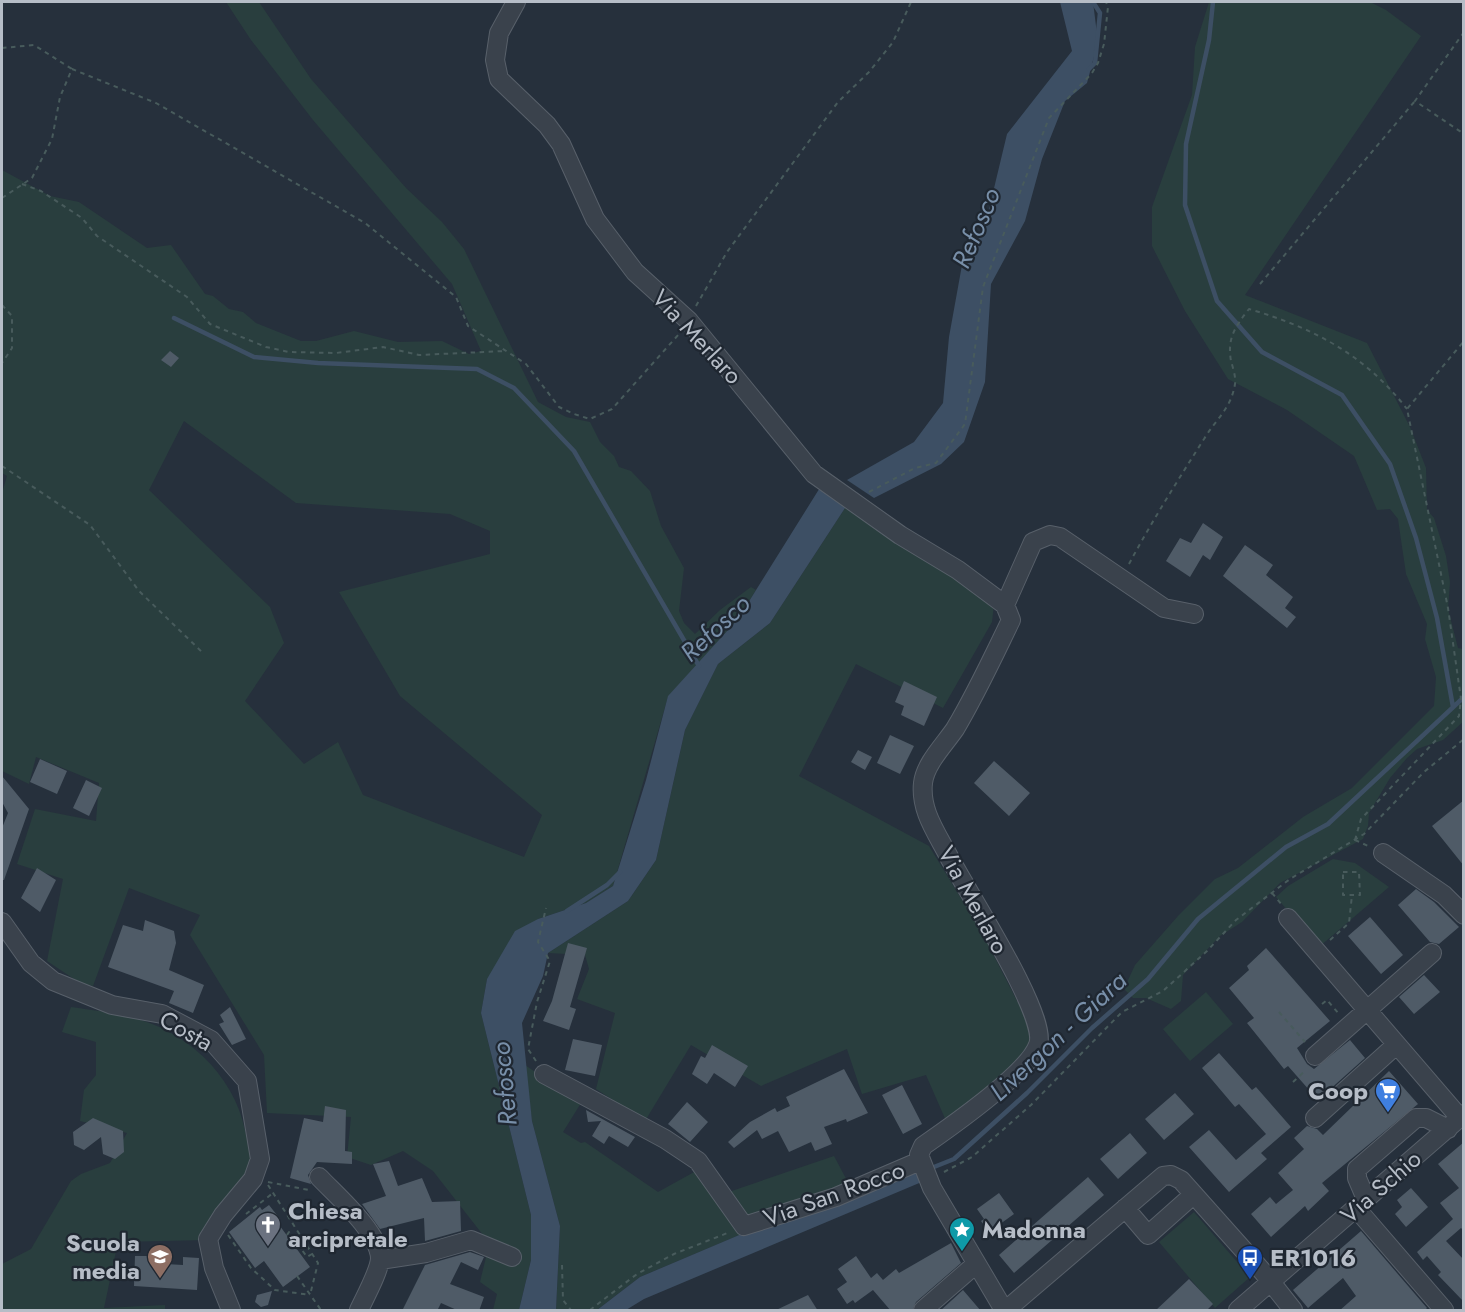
<svg xmlns="http://www.w3.org/2000/svg" width="1465" height="1312" viewBox="0 0 1465 1312" font-family="Jost,sans-serif">
	<style>
		.green { fill: #293e3e; fill-rule: evenodd }
		.water { fill: #3d4f64 }
		.lines { fill: none; stroke-linecap: round; stroke-linejoin: round }
		.stream { stroke: #3d4f64; stroke-width: 4.5 }
		.building { fill: #4f5b67 }
		.minor-casing { stroke: #58606a; stroke-width: 20 }
		.path { stroke: #485b5c; stroke-width: 2; stroke-dasharray: 4.5 4.5; stroke-linecap: butt }
		.minor { stroke: #3a424c; stroke-width: 18 }
		.labels { text-anchor: middle; stroke-width: 4.5; stroke-linejoin: round; paint-order: stroke }
		.street-label { font-size: 24px; fill: #b6bdc7; stroke: #1f2731 }
		.poi-label { font-size: 24px; font-weight: bold; fill: #b6bdc7; stroke: #1f2731; text-anchor: start }
		.water-label { font-size: 26px; font-style: italic; fill: #788fa9; stroke: #1f2731 }
	</style>
	<rect width="100%" height="100%" fill="#26303c"/>
	<!-- green -->
	<path class="green" d="M226,2h33l52,77 95,109 36,34 22,27 74,153 28,15 24,5 10,20 14,14 5,11 12,4 19,20 11,35 23,42 -5,43 5,12 11,11 25,-24 31,-23 5,3 -18,29 -70,78 -55,189 -27,17 -48,16 -51,60 -6,34 50,202v45l-12,50h-26l4,-16 -17,-12 7,-29 -4,-18 -50,-64 -30,-20 -32,14 -24,-8 4,-40 -84,-4 -3,-58 -74,-120 10,-20 -71,-27 -36,98 -13,-3 -33,-22 16,-82 -46,-15 18,-55 61,12 3,-38 -63,-26 -7,27 -27,-13v-278l5,-17 -5,-3v-303l48,26 29,6 68,46 24,-3 34,49 8,2 16,13 14,3 13,11 45,18h15l38,-10 44,11 44,-1 27,13 12,-3 -29,-67 -139,-164 -62,-80zM184,421l112,82 154,11 40,17v23l-151,38 61,104 142,119 -18,42 -161,-62 -25,-53 -34,22 -59,-63 39,-58 -14,-36 -121,-117z
		M1209,2h161l16,8 35,26 -176,259 122,48 43,84 16,41 1,42 7,8 12,38 4,26 -2,27 10,39 5,1 1,72 -21,19 -26,9 -10,9 -17,20 -21,35 -1,13 -5,13 -83,44 -38,39 -22,14 -37,39 -2,26 -10,8 -25,-11h-13l-9,-9 11,-24 43,-49 37,-37 23,-11 65,-51 49,-29 82,-82 2,-29 -11,-38 2,-15 -21,-50 -8,-55 -8,-10 -13,1 -23,-54 -67,-46 -59,-31 -43,-68 -33,-65v-39l40,-112 3,-48z
		M847,505l147,99 -2,18 -49,86 -87,-44 -57,112 130,70 52,85 49,95 3,12 -10,20 -76,65 -21,-48 -64,19 -15,-45 -86,37 -70,-41 -46,76 -49,-32 19,-76 -38,-14 12,-30 -4,-14 -37,-2 80,-52 28,-41 29,-130 33,-66 52,-41z
		M1333,859l22,4 34,24 -70,60 -43,-50 12,-11z
		M1206,992l27,32 -43,37 -27,-32z
		M71,1007c20,3 40,5 59,10 55,13 103,56 115,113 3,14 8,30 4,45 -5,16 -32,50 -43,65l-88,2 -14,66 61,-3v5h-163v-46l29,-15 40,-68 10,-7 29,-11 17,-30 -47,-12 4,-31 12,-15v-33l-34,-10z
		M525,1065l56,38 -18,29 18,11 4,-1 73,50 38,-21 21,25 117,-40 17,32 -211,89 -43,33h-41l4,-84 -28,-105z
		M1194,1212l56,65 -35,31 -56,-66z"/>
	<!-- water -->
	<path class="water" d="M1060,2h33l5,40 -11,41 -22,18 -23,58 -17,62 -34,63 -6,98 -21,60 -23,22 -67,34 -27,-18 67,-38 29,-39 6,-66 13,-72 22,-35 23,-96 65,-83z
		M821,486l26,19 -77,118 -52,41 -33,66 -29,130 -28,41 -80,52 -5,23 -21,47 10,98 28,105 -4,84h-37l12,-50v-45l-50,-202 6,-34 28,-48 23,-12 48,-16 27,-17 33,-106 22,-84 70,-77z
		M912,1162l12,19 -280,118 -18,11h-29l43,-33z"/>
	<g class="lines">
		<!-- stream -->
		<path class="stream" d="M1213,2l-4,38 -23,104 -1,61 32,96 45,51 80,43 48,69 26,74 21,80 16,89
			M1089,69l6,-6 5,-50 -7,-11
			M174,318l80,39 64,6 159,6 37,19 60,63 125,215
			M567,911l40,-26 13,-13
			M929,1169l25,-10 73,-66 65,-65 56,-49 50,-60 88,-72 42,-23 136,-127"/>
	</g>
	<!-- building -->
	<path class="building" d="M170,351l9,7 -8,9 -10,-7z
		M1203,523l20,14 -13,23 -7,-5 -13,22 -24,-16 14,-23 11,5z
		M1245,545l28,20 -7,10 27,22 -8,11 11,9 -9,11 -64,-52z
		M904,681l33,16 -13,29 -23,-11 3,-9 -9,-4z
		M890,735l24,11 -14,28 -23,-11z
		M858,750l14,7 -7,13 -14,-8z
		M40,759l27,12 -10,23 -27,-12z
		M994,761l36,32 -21,23 -35,-33z
		M2,776l27,33 -25,71h-2v-52l6,-15 -6,-11z
		M86,780l16,8 -13,28 -16,-8z
		M1464,800v66l-32,-40z
		M37,868l19,12 -16,32 -19,-14z
		M1416,889l18,13 25,25 -20,17 -9,-2 -32,-37z
		M1370,917l33,38 -22,19 -33,-38z
		M145,920l29,11 2,12 -7,27 35,15 -11,28 -24,-10 5,-12 -66,-24 15,-42 20,6z
		M568,943l19,5 -17,59 6,2 -7,21 -26,-9 9,-20z
		M1266,948l64,73 -33,27 10,16 7,5 36,-29 15,18 -47,42 -30,-34 -4,3 -37,-46 7,-5 -25,-30 20,-18 -2,-4z
		M1424,975l16,17 -26,22 -15,-17z
		M230,1007l16,32 -14,6 -13,-21 5,-2 -4,-7z
		M573,1039l29,6 -7,31 -30,-6z
		M712,1045l36,21 -13,21 -21,-14 -7,11 -15,-10 9,-18 4,2z
		M1219,1053l33,37 4,-3 35,40 -30,26 6,6 -38,33 -40,-45 20,-17 27,30 30,-26 -27,-30 -4,3 -33,-39z
		M844,1069l24,44 -21,9 -1,-3 -22,8 8,17 -17,7 -4,-9 -22,10 -11,-21 -16,8 -5,-9 -23,18 -6,-6 22,-20 25,-14 2,4 13,-6 -4,-9z
		M1389,1071l29,33 -96,79 7,8 -21,20 -3,-5 -34,31 -20,-23 19,-17 6,7 17,-14 -15,-17 26,-24 -10,-11 13,-12 10,3 6,6z
		M902,1085l20,39 -19,10 -21,-39z
		M1175,1093l19,21 -30,26 -19,-21z
		M687,1102l21,20 -18,20 -22,-18z
		M325,1106l21,4 -1,41 7,1v12l-35,-2 -9,13 3,9 -21,-6 14,-60 19,4z
		M586,1110l49,27 -7,10 -19,-11 -5,8 -12,-8 9,-15 -13,1z
		M93,1118l30,13 1,21 -9,7 -12,-5 -2,-17 -17,13 -10,-5 -1,-13z
		M1130,1133l17,20 -29,26 -18,-20z
		M1464,1142v89l-3,-3 -15,13 18,19v42l-26,-27 3,-3 -14,-16 -4,4 -6,-8 36,-33 -13,-16 19,-15 -21,-24z
		M389,1161l9,25 24,-8 10,24 28,-1 1,30 -36,10 -1,-23 -44,11 -18,-25 24,-8 -13,-32z
		M1088,1177l16,18 -90,78 -15,-18z
		M1411,1188l17,19 -22,20 -11,-13 7,-7 -5,-7z
		M999,1193l15,21 -25,18 -8,-11 3,-2 -7,-10z
		M269,1205l11,14 -3,3 33,45 -27,20 -19,-26 -9,7 -26,-36 31,-25 2,3z
		M1361,1231l66,77 -3,3h-85l17,-15 -13,-18 -35,30 -15,-18z
		M951,1243l10,20 -45,39 -4,9h-21l-18,-21 -18,13 -2,-3 -6,4 -10,-15 10,-7 -9,-13 18,-13 15,22 6,-5 6,7 13,-11 3,4z
		M470,1252l14,5 -6,13 -17,-8 -11,22 34,13 -5,14h-20l-18,-8 -4,8h-35l23,-46z
		M135,1256h14l-1,7 35,2v-8l16,1 -2,32 -63,-4z
		M1189,1279l24,25 -7,7h-51z
		M963,1290l18,21h-41z
		M272,1291l-4,14 -7,2 -6,-5 2,-7z
		M808,1295l10,16h-44z"/>
	<g class="lines">
		<defs>
			<path id="minor" d="M516,2l-17,31 -4,27 4,19 48,46 14,19 34,75 40,53 54,49 125,153 86,61 58,35 47,35 6,15c-18,37 -35,74 -56,109 -11,16 -30,35 -32,54 -3,27 13,49 25,72 16,32 101,161 90,190 -10,28 -89,83 -115,101l-4,9 13,33 72,122
				M1005,605l28,-63 17,-7 10,2 104,71 30,6
				M1383,853l61,42 20,20
				M1288,918l172,200
				M2,922l29,41 22,18 59,24 50,9 49,26 36,41 13,78 -7,20 -30,36 -15,24 6,29 17,42
				M1315,1056l117,-103
				M544,1074l121,65 33,22 46,65 92,-29 84,-36
				M1315,1118l81,-73
				M319,1177c17,18 60,55 61,81 0,12 -16,41 -21,52
				M1366,1199l-9,-21v-9l59,-51h10l22,11
				M1125,1208l23,27 45,-40
				M1356,1208l88,102
				M380,1260l46,-7 45,-13 41,17
				M923,1310l53,-46
				M1006,1310l157,-134 8,-1 10,5 82,92 30,38
				M1238,1310l226,-196"/>
		</defs>
		<!-- minor casing -->
		<use href="#minor" class="minor-casing"/>
		<!-- path -->
		<path class="path" d="M1464,32l-49,69 49,33
			M2,48l32,-3 38,24
			M22,184l19,7 41,27 15,18 90,61 23,27 56,23 23,5 47,1 47,-6 36,8 86,-4
			M2,198l30,-20 20,-39 8,-42 12,-28 84,34 209,120 91,74 12,29 58,38 33,43 15,7 16,5 22,-10 67,-75
			M1260,284l155,-183
			M2,305l10,11v32l-10,15
			M696,306l31,-54 111,-150 31,-30 24,-30 18,-40
			M2,466l88,59 49,66 65,63
			M869,492l46,-24 21,-5 29,-39 18,-137 66,-169 43,-45 6,-10 6,-19 4,-37 -2,-5
			M1129,564c23,-43 49,-84 75,-125 12,-20 27,-30 31,-55 1,-7 -2,-16 -4,-23 -4,-23 4,-34 18,-52 65,19 116,46 158,100
			M1355,840l6,-21 98,-103 2,-17 -13,-91 -41,-199 57,-68
			M1355,840l13,6
			M1343,872h16l1,23h-17z
			M1272,893l10,12
			M1330,940l19,-17 3,-28
			M1322,1004l5,-4 12,14
			M1279,1012l26,30
			M536,1061l-8,-12 9,-47 13,-41 -12,-19 8,-34
			M1293,1082l13,-12
			M944,1172l28,-15 59,-52 91,-93 41,-21 44,-40 29,-31 54,-41 74,-45 60,-62 40,-33
			M268,1182l41,8
			M268,1185l50,78 -8,32
			M246,1214l27,-21
			M228,1235l23,33 24,22 35,5
			M287,1235l2,-3 18,25 5,-3
			M562,1265l1,35 8,10
			M297,1276l24,34
			M590,1310l47,-36 37,-20 56,-22"/>
		<!-- minor -->
		<use href="#minor" class="minor"/>
	</g>
	<!-- icons -->
	<defs>
		<symbol id="supermarket-pin" viewBox="-11 -11 22 30"><path d="M0 17L-7.5 6A9.5 9.5 0 1 1 7.5 6Z" fill="#3f7fe0" stroke="#1f2731"/><path d="M-6-5.5h2.5l.6 2H6L4.5 2H-2.5L-4.4-4H-6ZM-1.5 3.2a1.3 1.3 0 1 0 .1 0ZM3 3.2a1.3 1.3 0 1 0 .1 0Z" fill="#fff"/></symbol>
		<symbol id="church-pin" viewBox="-11 -11 22 30"><path d="M0 17L-7.5 6A9.5 9.5 0 1 1 7.5 6Z" fill="#6b7280" stroke="#1f2731"/><path d="M-1.2-6h2.4v3.5h3.3v2.4h-3.3V6h-2.4V-.1h-3.3v-2.4h3.3Z" fill="#fff"/></symbol>
		<symbol id="sight-pin" viewBox="-11 -11 22 30"><path d="M0 17L-7.5 6A9.5 9.5 0 1 1 7.5 6Z" fill="#0f9aa8" stroke="#1f2731"/><path d="M0-6L1.8-2.2L6-1.7L2.9 1.2L3.7 5.4L0 3.3L-3.7 5.4L-2.9 1.2L-6-1.7L-1.8-2.2Z" fill="#fff"/></symbol>
		<symbol id="school-pin" viewBox="-11 -11 22 30"><path d="M0 17L-7.5 6A9.5 9.5 0 1 1 7.5 6Z" fill="#8d6e63" stroke="#1f2731"/><path d="M0-5L7-2L0 1L-7-2ZM-4 1L0 2.5L4 1V4Q0 6-4 4Z" fill="#fff"/></symbol>
		<symbol id="bus-pin" viewBox="-11 -11 22 30"><path d="M0 17L-7.5 6A9.5 9.5 0 1 1 7.5 6Z" fill="#1a4fb4" stroke="#1f2731"/><path d="M-5-6H5V4H4V6H2V4H-2V6H-4V4H-5ZM-3.5-4V0h7V-4ZM-3.5 1.2v1.5H-2V1.2ZM2 1.2v1.5H3.5V1.2Z" fill="#fff"/></symbol>
	</defs>
	<g fill-rule="evenodd">
		<use href="#supermarket-pin" x="1373" y="1076" width="30" height="40"/>
		<use href="#church-pin" x="253" y="1210" width="30" height="40"/>
		<use href="#sight-pin" x="947" y="1215" width="30" height="40"/>
		<use href="#school-pin" x="145" y="1242" width="30" height="40"/>
		<use href="#bus-pin" x="1235" y="1243" width="30" height="40"/>
	</g>
	<g class="labels">
		<!-- street labels -->
		<g class="street-label">
			<text transform="translate(697 337) rotate(47)" y="8">Via Merlaro</text>
			<text transform="translate(973 900) rotate(61)" y="8">Via Merlaro</text>
			<text transform="translate(186 1031) rotate(29)" y="8">Costa</text>
			<text transform="translate(1381 1187) rotate(-41)" y="8">Via Schio</text>
			<text transform="translate(834 1194) rotate(-20)" y="8">Via San Rocco</text>
		</g>
		<!-- poi labels -->
		<g class="poi-label">
			<text x="1368" y="1099" text-anchor="end">Coop</text>
			<text x="288" y="1219">Chiesa<tspan x="288" dy="28">arcipretale</tspan></text>
			<text x="982" y="1238">Madonna</text>
			<text x="140" y="1251" text-anchor="end">Scuola<tspan x="140" dy="28">media</tspan></text>
			<text x="1270" y="1266">ER1016</text>
		</g>
		<!-- water labels -->
		<g class="water-label">
			<text transform="translate(976 228) rotate(-67)" y="9">Refosco</text>
			<text transform="translate(715 628) rotate(-43)" y="9">Refosco</text>
			<text transform="translate(1058 1036) rotate(-43)" y="9">Livergon - Giara</text>
			<text transform="translate(504 1084) rotate(-95)" y="9">Refosco</text>
		</g>
	</g>
	<!-- border -->
	<rect width="1465" height="1312" fill="none" stroke="#b6bdc7" stroke-width="6"/>
</svg>
